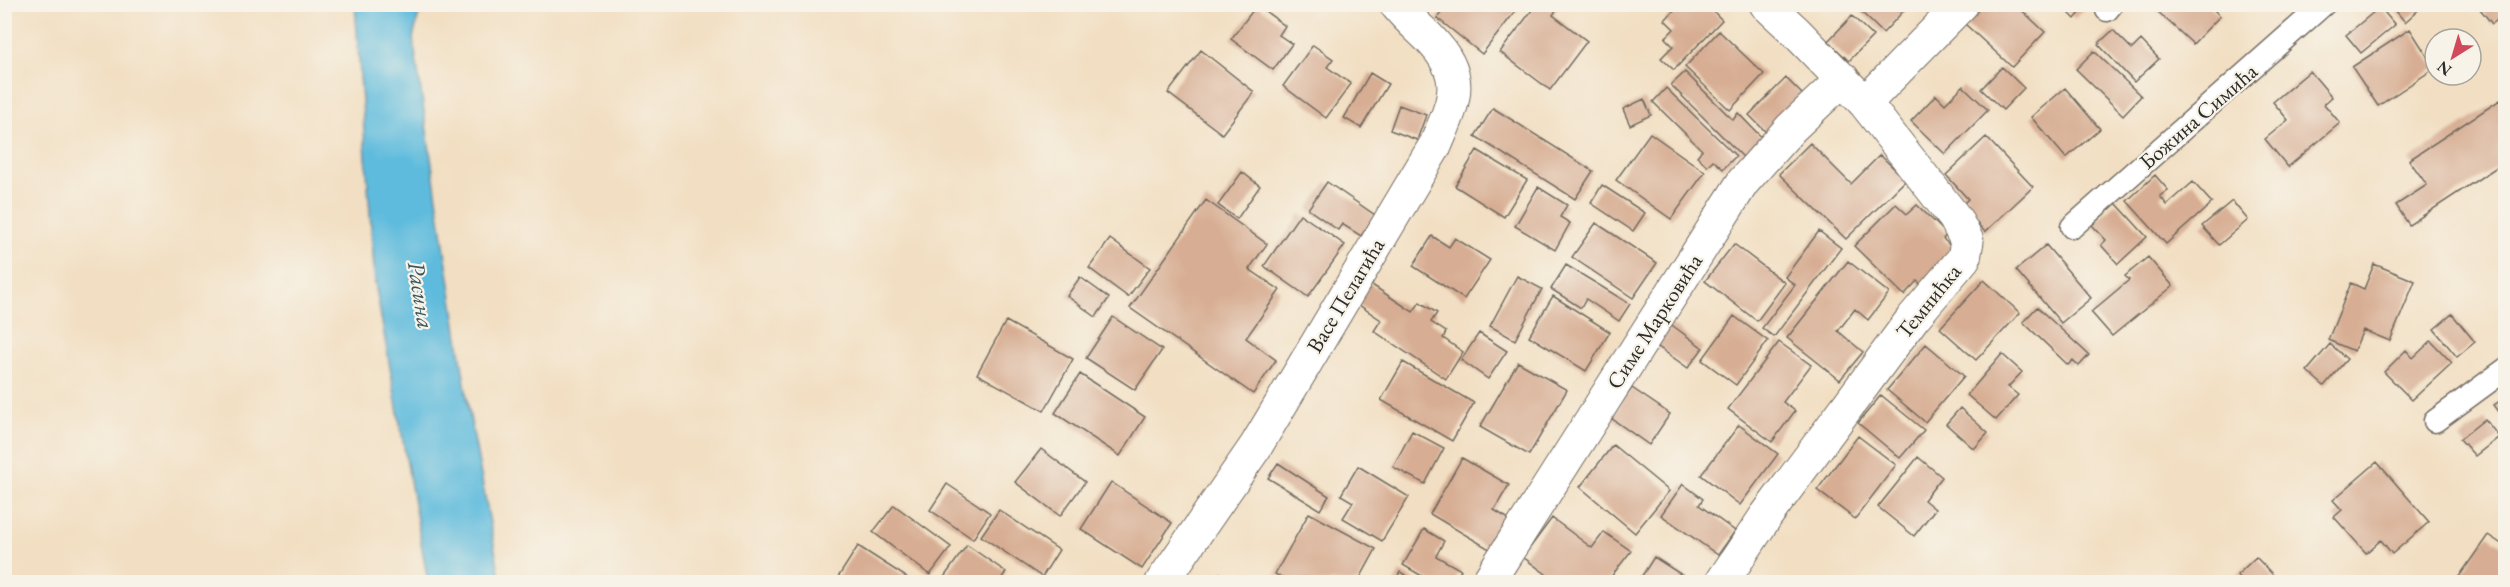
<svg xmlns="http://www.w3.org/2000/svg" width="2510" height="587" viewBox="0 0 2510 587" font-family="'EB Garamond',serif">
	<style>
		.water { fill: #5fbbdd; stroke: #457384; stroke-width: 1.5 }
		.building { fill: #d7ad93 }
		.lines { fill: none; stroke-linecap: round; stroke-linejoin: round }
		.lane-casing { stroke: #716a60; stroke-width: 25 }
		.street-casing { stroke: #716a60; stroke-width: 35 }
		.lane { stroke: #fff; stroke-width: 22 }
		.street { stroke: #fff; stroke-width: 33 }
		.labels { text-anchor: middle; stroke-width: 4.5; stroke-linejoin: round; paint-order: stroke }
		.street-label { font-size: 22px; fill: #2b2b2b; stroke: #f7f3e8 }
		.water-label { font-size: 24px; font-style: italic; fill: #3b5660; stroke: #f7f3e8 }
	</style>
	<rect width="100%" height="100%" fill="#f7f3e8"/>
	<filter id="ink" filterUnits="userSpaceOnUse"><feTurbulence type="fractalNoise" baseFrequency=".0167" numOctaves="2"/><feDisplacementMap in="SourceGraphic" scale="12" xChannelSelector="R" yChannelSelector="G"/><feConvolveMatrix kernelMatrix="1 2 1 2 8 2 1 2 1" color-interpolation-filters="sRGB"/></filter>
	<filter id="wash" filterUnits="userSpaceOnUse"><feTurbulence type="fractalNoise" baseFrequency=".008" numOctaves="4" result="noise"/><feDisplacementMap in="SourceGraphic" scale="24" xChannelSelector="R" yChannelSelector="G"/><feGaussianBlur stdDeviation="1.35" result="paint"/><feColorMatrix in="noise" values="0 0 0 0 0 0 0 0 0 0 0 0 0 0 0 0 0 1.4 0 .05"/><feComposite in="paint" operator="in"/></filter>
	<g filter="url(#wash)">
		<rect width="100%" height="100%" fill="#f2dfc3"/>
		<!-- water -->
		<path class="water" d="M355,5h66l-8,33 56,373 32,171h-73l-53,-299z"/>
		<g id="blocks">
			<!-- building -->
			<path class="building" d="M1448,4h73l-39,50 -45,-36z
				M1680,4h26l16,16 -48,50 -13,-12 12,-12 -8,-8 9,-9 -9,-9z
				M1859,4h51l-27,29 -27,-26z
				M1983,4h32l30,28 -33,35 -47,-43z
				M2060,4h28l-13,15z
				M2159,4h49l12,12 -27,28 -38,-35z
				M2390,4h35l-20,18z
				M2476,4h30v9l-14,11z
				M1257,5l28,21 -6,9 13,9 -19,26 -42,-31z
				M1536,5h21l2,1 -6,9 34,26 -37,49 -50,-38z
				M2380,7l15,18 -34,28 -15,-18z
				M1852,16l21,20 -24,25 -21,-20z
				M2410,29l25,39 -57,38 -26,-39z
				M2113,30l19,19 9,-9 18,19 -25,23 -36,-38z
				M1719,31l45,43 -34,36 -45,-43z
				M1313,45l20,14 -6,8 24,17 -25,34 -43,-32z
				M1201,50l53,42 -32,42 -54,-41z
				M2094,51l47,45 -18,19 -47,-46z
				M2002,67l22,21 -21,22 -22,-21z
				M2310,71l22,26 -8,7 16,19 -52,44 -23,-28 23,-19 -15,-18z
				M1685,72l48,48 5,-7 25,26 -19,19 -73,-73z
				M1370,73l18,11 -27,44 -17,-10z
				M1786,78l17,17 -37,37 -17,-17z
				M1963,86l25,24 -43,44 -34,-33 25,-26 9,9z
				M1666,88l70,68 -13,13 -10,-9 -6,6 -10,-10 5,-6 -49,-48z
				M2065,88l35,41 -34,29 -35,-41z
				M1644,99l7,16 -21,10 -7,-16z
				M2500,100l6,8v53l-97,64 -13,-20 31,-20 -18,-25z
				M1399,105l27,10 -9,25 -27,-10z
				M1493,108l100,63 -18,28 -100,-63z
				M1650,133l55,39 -34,47 -55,-39z
				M1986,137l47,50 -48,45 -24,-26 7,-7 -22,-24z
				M1810,143l41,41 29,-29 26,25 -60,59 -67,-65z
				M1477,150l50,30 -23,37 -49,-31z
				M1242,172l18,14 -23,33 -19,-14z
				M2155,175l13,15 -8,6 7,9 26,-23 19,21 -46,41 -39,-43z
				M1327,182l48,33 -14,21 -19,-12 -4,6 -30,-21z
				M1602,185l43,28 -12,18 -42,-28z
				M1538,187l29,18 -7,12 10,6 -15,27 -40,-24z
				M1206,200l61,44 -18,25 31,21 -34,48 30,22 -23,34 -123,-86z
				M2232,201l16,19 -29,25 -17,-19z
				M2116,203l31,34 -29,27 -17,-19 5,-5 -14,-15z
				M1896,204l11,10 10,-9 30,29 -4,5 14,13 -34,34 -6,-5 -13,14 -50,-49z
				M1300,214l45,31 -37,52 -44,-31z
				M1596,223l61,40 -24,35 -61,-41z
				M1819,231l22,17 -67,89 -12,-9 33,-43 -10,-8z
				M1432,236l17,11 6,-9 35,22 -26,39 -51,-33z
				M1110,239l40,29 -22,29 -39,-29z
				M1734,244l51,39 -28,38 -52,-40z
				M2046,245l45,53 -30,25 -45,-53z
				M2148,257l25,29 -61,50 -21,-24 38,-32 -4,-4z
				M1848,261l41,32 -21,27 -13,-11 -17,22 25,21 -23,28 -53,-42z
				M2374,264l41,17 -25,60 -27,-11 -9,21 -26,-11 23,-57 13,6z
				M1566,265l64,39 -11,17 -33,-22 -5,9 -30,-19z
				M1517,276l25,13 -27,51 -25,-14z
				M1080,277l29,21 -13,19 -29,-21z
				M1984,280l36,33 -44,47 -36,-32z
				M1369,283l44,29 7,-10 17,11 -6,9 15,10 -3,6 20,14 -17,27 -72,-48 7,-11 -25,-17z
				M1553,296l57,36 -24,39 -57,-35z
				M2037,307l52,48 -10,11 -6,-6 -5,5 -45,-43z
				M2452,314l23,28 -18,15 -23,-28z
				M1734,316l34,25 -32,44 -34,-25z
				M1113,317l49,33 -27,40 -49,-32z
				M1006,321l67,38 -29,52 -67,-37z
				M1669,323l34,25 -15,20 -34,-24z
				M1479,333l28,18 -19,28 -27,-19z
				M2431,341l21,22 -40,37 -28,-28 22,-22 7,8z
				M1779,342l32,23 -28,37 12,9 -23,31 -44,-33z
				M1926,344l38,32 -39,46 -38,-32z
				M2330,344l17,15 -23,27 -17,-15z
				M2002,354l20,18 -14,15 10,8 -22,25 -29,-25z
				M1403,362l71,41 -22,38 -71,-41z
				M1518,362l49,28 -38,65 -49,-28z
				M1080,374l65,43 -25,39 -65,-43z
				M1632,388l38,26 -21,31 -38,-27z
				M1881,395l43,35 -24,28 -42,-35z
				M2506,397v24l-12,-16z
				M1960,408l28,25 -14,16 -28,-25z
				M2485,419l14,18 -24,19 -15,-17z
				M1739,425l39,29 -38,51 -39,-30z
				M1412,431l32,17 -19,36 -32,-17z
				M1858,436l38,29 -41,54 -38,-29z
				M1613,445l56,46 -34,42 -55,-46z
				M1041,449l44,33 -25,34 -45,-34z
				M1918,457l24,20 -18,23 11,9 -21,27 -36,-29z
				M1462,458l47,27 -15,25 15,9 -18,31 -61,-36z
				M2377,462l52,60 -37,32 -11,-14 -15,13 -32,-36 8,-7 -9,-10z
				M1278,463l51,33 -9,14 -52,-32z
				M1358,466l51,31 -27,44 -39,-23 10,-16 -12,-7z
				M1111,482l61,41 -30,46 -61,-40z
				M947,484l43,29 -17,26 -43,-29z
				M1683,484l20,15 -4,6 36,26 -17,24 -57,-40z
				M894,505l57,42 -21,28 -57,-43z
				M999,510l60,40 -17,27 -61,-41z
				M1309,513l67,36 -18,33h-68l-15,-8z
				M1552,518l40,30 12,-16 27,19 -24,31h-50l-34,-25z
				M1424,529l20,12 -8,15 25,14 -7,12h-22l-29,-17z
				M2488,535l18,12v35h-42l-6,-4z
				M967,545l39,27 -7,10h-53l-4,-2z
				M858,546l56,36h-79z
				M1654,557l31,20 -4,5h-43z
				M2256,557l18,19 -7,6h-24l-6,-7z
				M1400,572l18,10h-24z
				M1220,573l17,9h-23z"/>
		</g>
	</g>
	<g filter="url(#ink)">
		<use href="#blocks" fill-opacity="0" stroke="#716a60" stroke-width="1.5"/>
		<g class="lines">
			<defs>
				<path id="lane" d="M2107,10l5,-6
					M2072,227l252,-223
					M2435,421l71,-52"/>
				<path id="street" d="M1865,103l97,-99
					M1162,582l94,-136 180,-302c19,-45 31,-67 -7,-106 -11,-11 -23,-21 -33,-34
					M1488,582l255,-400 48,-54 52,-49
					M1722,582l44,-66 147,-198 51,-60 3,-17 -12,-23 -90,-115 -70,-72 -29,-27"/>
			</defs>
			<!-- lane casing -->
			<use href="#lane" class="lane-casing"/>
			<!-- street casing -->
			<use href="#street" class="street-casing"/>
			<!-- lane -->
			<use href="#lane" class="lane"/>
			<!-- street -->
			<use href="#street" class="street"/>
		</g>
	</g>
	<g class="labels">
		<!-- street labels -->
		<g class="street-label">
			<text transform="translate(2198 116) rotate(-41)" y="8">Божина Симића</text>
			<text transform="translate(1345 295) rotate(-59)" y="8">Васе Пелагића</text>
			<text transform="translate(1928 301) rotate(-51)" y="8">Темнићка</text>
			<text transform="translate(1654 321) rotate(-57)" y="8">Симе Марковића</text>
		</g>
		<!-- water labels -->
		<g class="water-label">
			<text transform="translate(421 295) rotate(81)" y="8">Расина</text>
		</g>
	</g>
	<!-- margin -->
	<rect width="2510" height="587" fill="none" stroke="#f7f3e8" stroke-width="24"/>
	<!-- north arrow -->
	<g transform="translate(2453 57) rotate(217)"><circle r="28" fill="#f7f3e8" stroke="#a5a39c" stroke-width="1.5"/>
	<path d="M0-4.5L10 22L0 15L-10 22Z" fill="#d1495b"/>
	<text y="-9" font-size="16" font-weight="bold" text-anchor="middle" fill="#2b2b2b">N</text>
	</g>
</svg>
